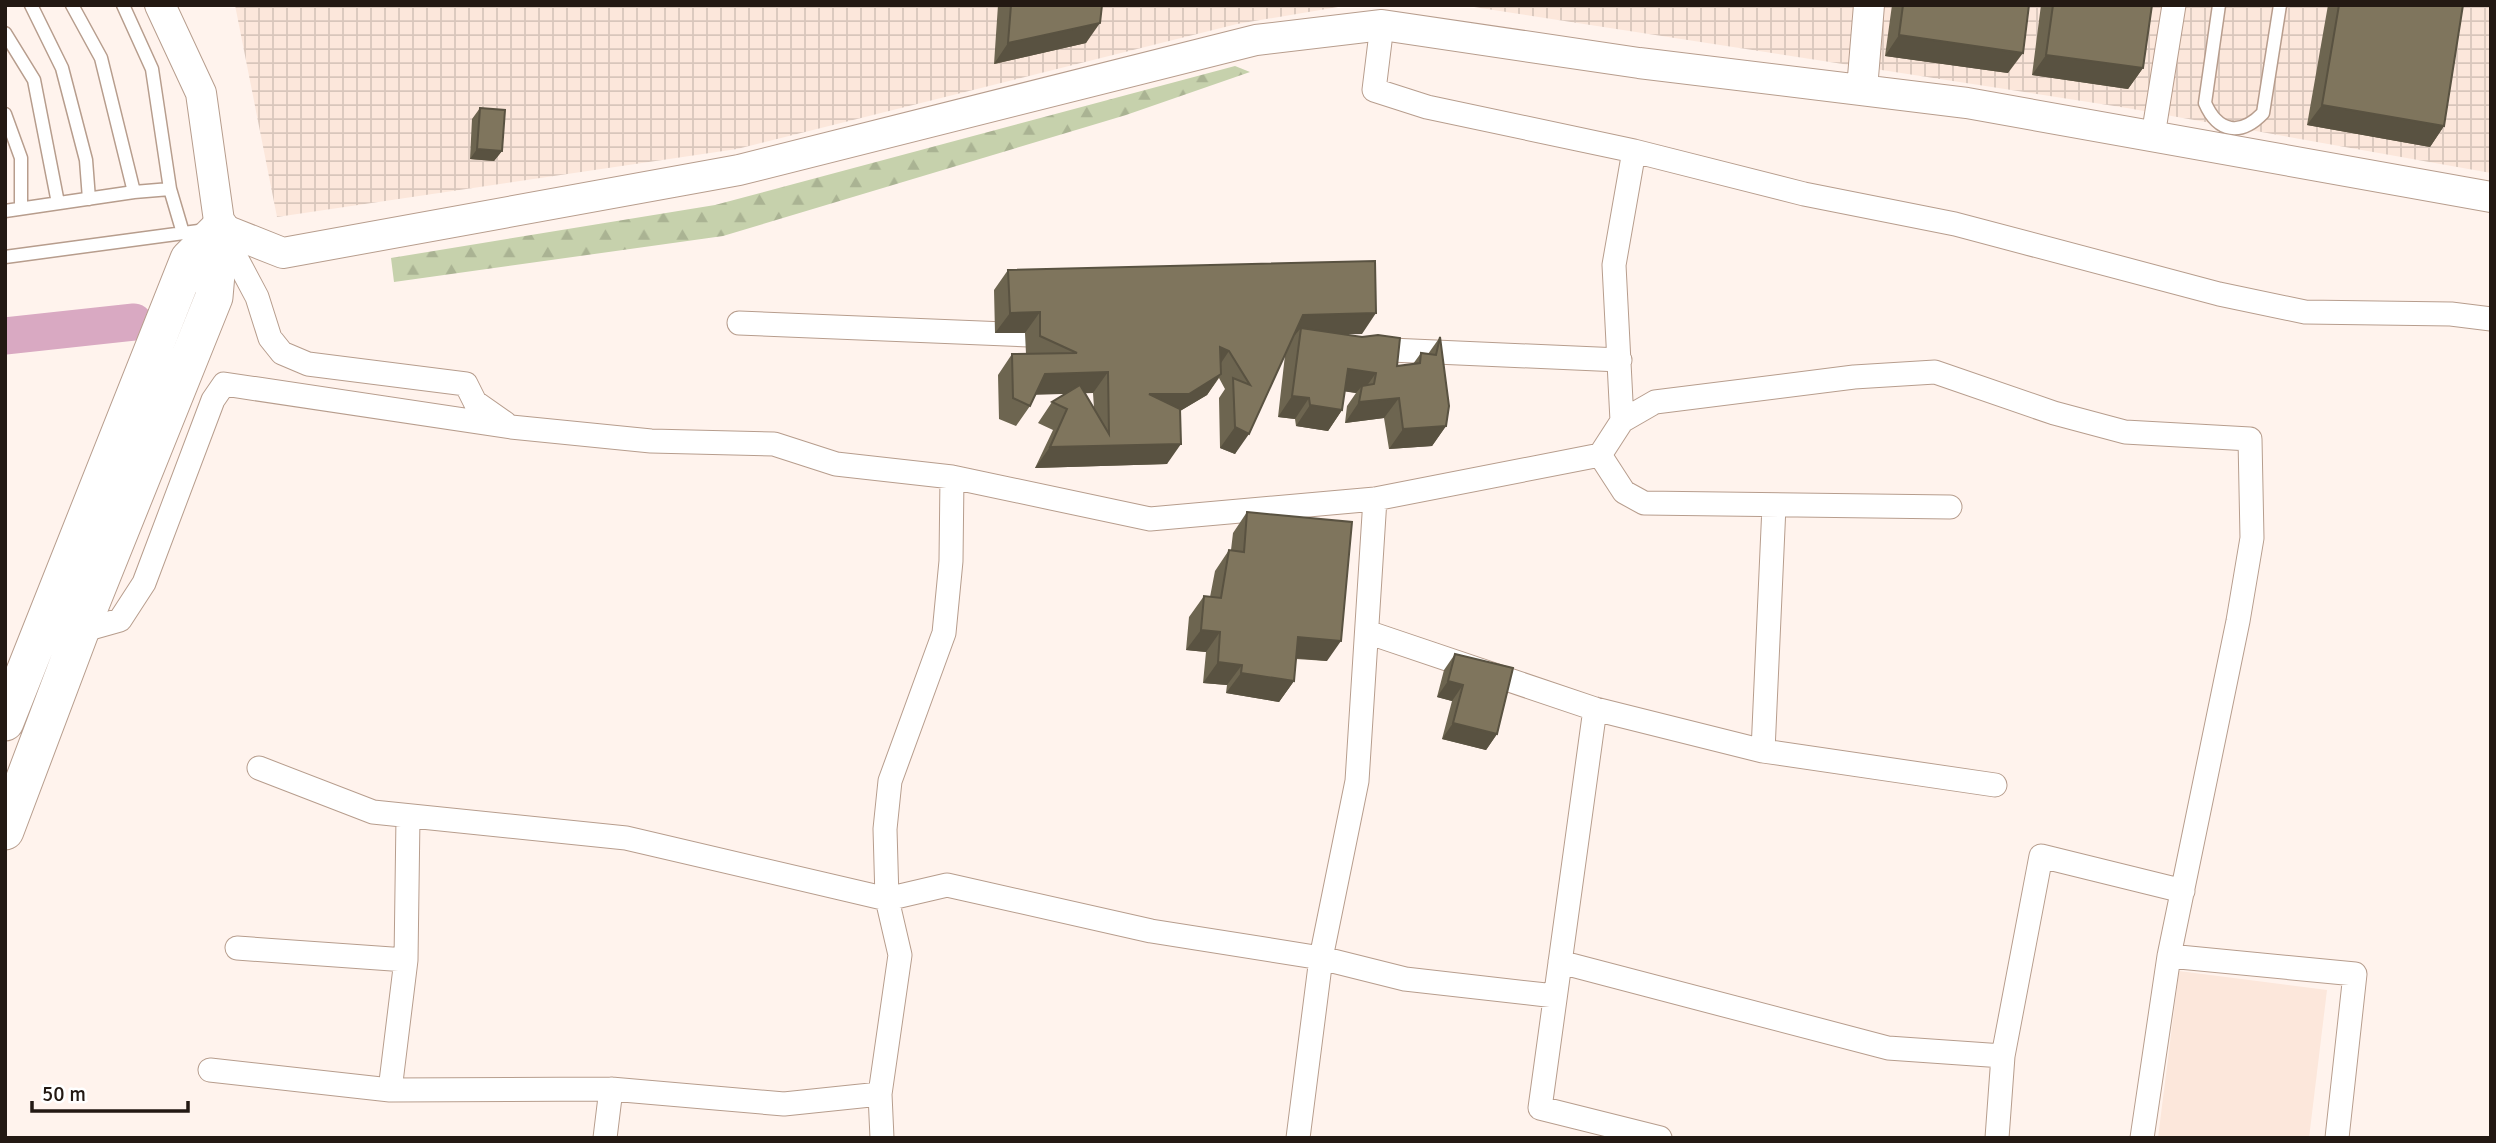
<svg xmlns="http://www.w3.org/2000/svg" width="2496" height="1143" viewBox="0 0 2496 1143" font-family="Signika,sans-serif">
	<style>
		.built { fill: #fce7db }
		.industrial { fill: url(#industrial-grid) }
		.forest { fill: url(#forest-firs) }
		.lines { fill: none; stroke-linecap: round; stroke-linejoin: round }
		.river { stroke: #d9a9c2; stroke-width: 37 }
		.service-casing { stroke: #b79d8d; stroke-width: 15 }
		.minor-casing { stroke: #b79d8d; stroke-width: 25 }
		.tertiary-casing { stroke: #b79d8d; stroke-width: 32 }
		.primary-casing { stroke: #b79d8d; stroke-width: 39 }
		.service { stroke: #fff; stroke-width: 12 }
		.minor { stroke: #fff; stroke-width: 23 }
		.tertiary { stroke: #fff; stroke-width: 30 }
		.primary { stroke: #fff; stroke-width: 37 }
		.wall { fill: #6d6550; fill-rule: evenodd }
		.shaded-wall { fill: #595241 }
		.building { fill: #7f755d; stroke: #595241; stroke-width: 2 }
	</style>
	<defs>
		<pattern id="industrial-grid" width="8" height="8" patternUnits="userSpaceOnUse" patternTransform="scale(1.75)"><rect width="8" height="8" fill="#fce7db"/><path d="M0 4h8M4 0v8" fill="none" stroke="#d8c6bb"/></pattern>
		<pattern id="forest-firs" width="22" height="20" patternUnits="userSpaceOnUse" patternTransform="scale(1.75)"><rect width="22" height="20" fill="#c6d1ac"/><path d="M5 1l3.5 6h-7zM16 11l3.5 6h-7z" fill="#aab393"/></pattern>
	</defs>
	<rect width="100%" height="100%" fill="#fff3ed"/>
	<!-- built -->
	<path class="built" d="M2179,971l148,19 -18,148h-151z"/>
	<!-- industrial -->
	<path class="industrial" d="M235,5h1115l-113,19 -500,125 -460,68z
		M1461,5h1030v168l-364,-65z"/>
	<!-- forest -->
	<path class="forest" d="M1235,66l15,6 -124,43 -403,121 -329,46 -3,-24 324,-53z"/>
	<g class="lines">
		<!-- river -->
		<path class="river" d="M5,336l129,-14"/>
		<defs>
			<path id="service" d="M31,5l31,63 24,92 3,39
				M123,5l29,64 18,120 -36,3
				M2219,5l-14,98c13,30 36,33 58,10l17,-108
				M5,33l29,47 24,123
				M5,114l16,44v50
				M170,189l13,44
				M5,211l129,-19 -33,-134 -29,-53
				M5,257l201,-27"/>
			<path id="minor" d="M1382,25l-8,65 53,17 207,44 170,43 151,30 264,70 86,18 146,2 40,5
				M2153,136l21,-131
				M222,231l35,66 13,41 12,15 26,11 158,20 9,18 30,21
				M739,323l315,13
				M1368,349l252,11
				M1622,421l-8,-156 20,-114
				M1600,455l24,37 20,11 306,4
				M81,631l39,-11 24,-37 69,-183 11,-16 287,43 140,14 123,3 62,20 116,13 198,42 225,-20 225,-44 22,-34 33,-19 199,-25 81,-5 119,41 71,19 125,7 2,99 -14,83 -69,335 -27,182
				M1367,632l228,77 168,42 232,34
				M1595,709l-55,399 120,30
				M1763,751l11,-245
				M259,768l114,44 253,26 261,61 60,-14 204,46 170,27 84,21 150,17
				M237,948l169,12
				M2169,956l186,18 -18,164
				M1560,962l328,86 115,8 -6,82
				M2003,1056l38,-200 142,35
				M210,1070l180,20 221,-1 173,15 96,-10
				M390,1090l16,-130 2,-143
				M605,1138l6,-49
				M882,1138l-2,-44 20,-139 -13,-56 -2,-70 5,-48 54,-148 7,-72 1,-84
				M1298,1138l23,-180 36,-177 18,-282"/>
			<path id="tertiary" d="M160,5l41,88 19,135 63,25 456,-83 517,-130 126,-15 257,38 328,40 524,94
				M1862,89l7,-84"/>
			<path id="primary" d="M5,722l184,-463 31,-31
				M5,831l84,-223 125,-311 6,-69"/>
		</defs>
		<!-- service casing -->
		<use href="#service" class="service-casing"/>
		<!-- minor casing -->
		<use href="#minor" class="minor-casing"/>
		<!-- tertiary casing -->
		<use href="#tertiary" class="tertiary-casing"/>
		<!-- primary casing -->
		<use href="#primary" class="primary-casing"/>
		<!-- service -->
		<use href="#service" class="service"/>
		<!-- minor -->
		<use href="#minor" class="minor"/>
		<!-- tertiary -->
		<use href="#tertiary" class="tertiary"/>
		<!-- primary -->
		<use href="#primary" class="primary"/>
	</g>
	<!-- wall -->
	<path class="wall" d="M998,5h104l-16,38 -92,21z
		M1892,5h137l-21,68 -123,-17z
		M2041,5h111l-9,63 -15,21 -96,-14z
		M2328,5h135l-19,121 -14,21 -123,-22z
		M480,108l22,43 -8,10 -24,-2 2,-40z
		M1008,270l354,64h-18l53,32 16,-2 8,-11 7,1 12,-17 6,89 -14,20 -43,3 -5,-31 -39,5 2,-17 9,-13 -11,-2 -3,19 -14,21 -32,-5 -1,-7 -17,-2 7,-62 -50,99 -15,-6 -1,-50 6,-9 -6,-11 -12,17 -27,16 -13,53 -132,4 18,-38 -15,-7 14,-21 14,-8h-30l-6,12 -14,20 -17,-7 -1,-44 14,-21h14l-1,-21h-30l-1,-43zM1084,393h9l1,15z
		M1247,512l80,149 -31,-2 -2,22 -15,21 -53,-9 1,-8 -24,-2 3,-31 -20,-2 3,-33 15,-21 6,1 5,-26 14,-21h2l2,-17z
		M1455,654l42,80 -11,16 -44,-11 10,-38 -15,-4 7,-27z"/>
	<!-- shaded-wall -->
	<path class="shaded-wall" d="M1100,23l-14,20 -92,21 14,-21z
		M1899,35l124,18 -15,20 -123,-17z
		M2046,55l97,13 -15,21 -96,-14z
		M2322,105l122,21 -14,21 -123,-22z
		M477,149l25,2 -8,10 -24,-2z
		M1040,312l-15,21h-30l15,-20z
		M1376,313l-14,21 -62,1 1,-7 -6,7 -6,1 14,-21z
		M1220,347l9,4 -14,21z
		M1348,369l28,4 -15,21 1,-8 -6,7 -22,-3z
		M1108,372l-15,21 -63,2 15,-21z
		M1221,374l-14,21 -32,19 -26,-20z
		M1292,396l17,2 -14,21 -17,-2z
		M1399,398l-15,20 -39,5 14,-21z
		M1310,405l32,5 -14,21 -32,-5z
		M1446,426l-14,20 -43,3 14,-20z
		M1235,427l14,7 -14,20 -15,-6z
		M1181,444l-14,20 -132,4 15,-21z
		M1201,630l19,2 -14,20 -20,-2z
		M1298,637l43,4 -14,20 -43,-4z
		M1218,662l24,3 -15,20 -24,-2z
		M1241,673l53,8 -15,21 -53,-9z
		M1448,681l15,4 -11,16 -15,-4z
		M1453,723l44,11 -11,16 -44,-11z"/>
	<!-- building -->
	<path class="building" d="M1011,5h91l-2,18 -92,20z
		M1903,5h126l-6,48 -124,-18z
		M2053,5h99l-9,63 -97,-13z
		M2339,5h124l-19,121 -122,-21z
		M480,108l25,2 -3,41 -25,-2z
		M1375,261l1,52 -73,2 -54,119 -14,-7 -2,-49 17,7 -21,-34 -9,-4 1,27 -32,20h-40l31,15 1,35 -131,3 17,-38 -15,-7 28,-17 29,49 -1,-62 -63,2 -15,32 -17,-8 -1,-44 65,-1 -37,-17v-24l-30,1 -2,-43z
		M1301,328l61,9 16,-2 22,3 -3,28 23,-3 1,-10 15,2 4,-18 9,69 -3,20 -43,3 -4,-31 -40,4 3,-16 12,-2 2,-11 -28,-4 -6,41 -32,-5 -1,-7 -17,-2z
		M1247,512l105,10 -11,119 -43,-4 -4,44 -53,-8 1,-8 -24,-3 2,-30 -19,-2 3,-34 17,2 8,-48 15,2z
		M1455,654l58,14 -16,66 -44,-11 10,-38 -15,-4z"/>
	<!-- border -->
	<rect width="2496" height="1143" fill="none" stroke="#231913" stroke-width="14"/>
	<!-- scale -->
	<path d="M32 1101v10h156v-10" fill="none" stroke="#231913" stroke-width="3.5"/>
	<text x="42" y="1101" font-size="21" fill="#231913" stroke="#ffffff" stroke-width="5" paint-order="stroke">50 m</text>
</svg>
